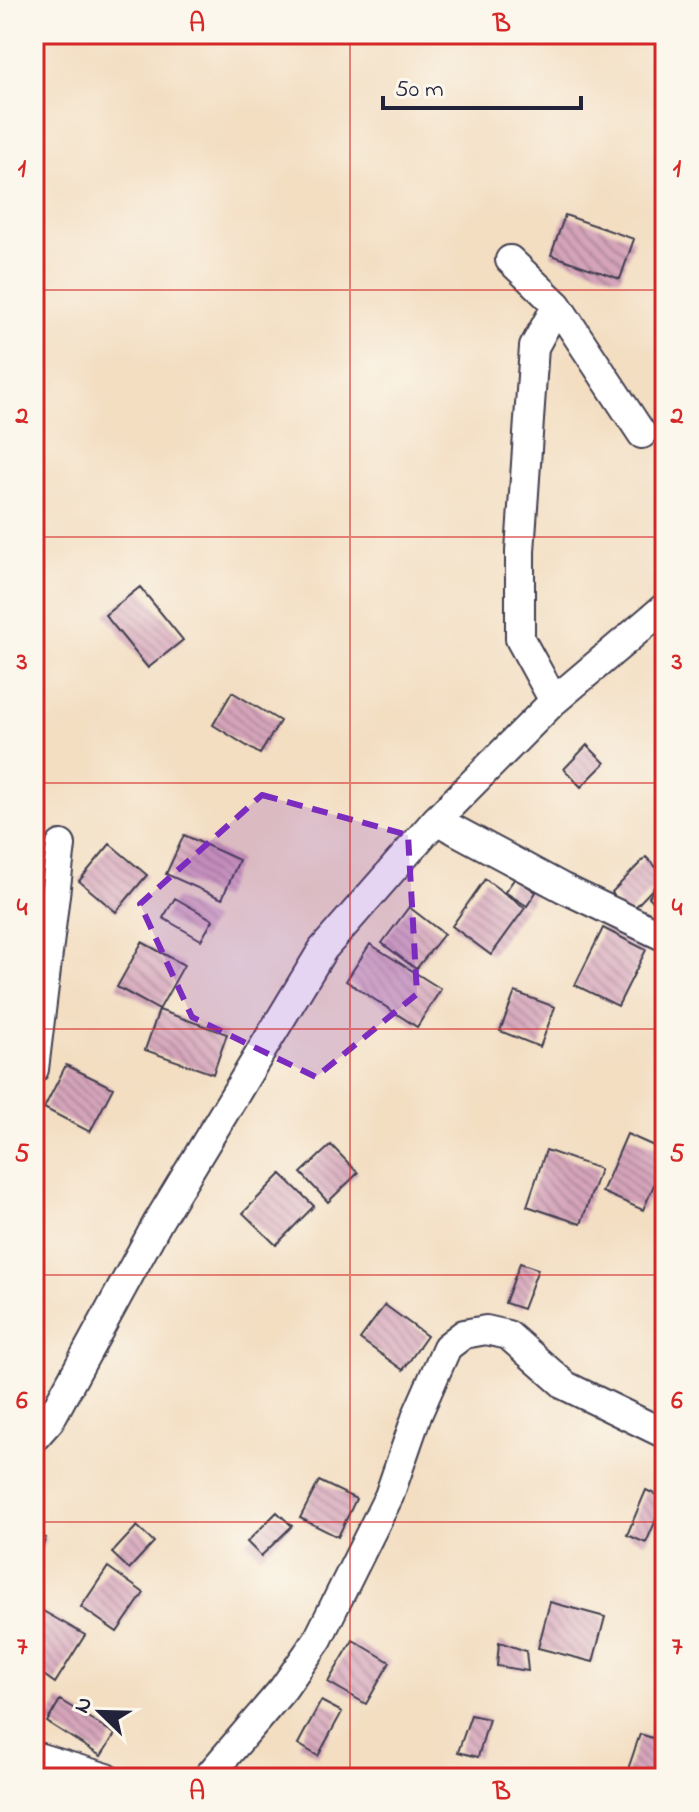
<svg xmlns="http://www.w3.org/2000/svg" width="699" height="1812" viewBox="0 0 699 1812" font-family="'Indie Flower',sans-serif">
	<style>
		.building { fill: url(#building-back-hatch) }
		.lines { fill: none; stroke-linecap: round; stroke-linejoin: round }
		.minor-casing { stroke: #413e4f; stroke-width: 32 }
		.minor { stroke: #fff; stroke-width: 28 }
		.marked { fill: #7b2cbf; fill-opacity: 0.2; stroke: #7b2cbf; stroke-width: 6; stroke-dasharray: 16 10; stroke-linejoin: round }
		.grid { fill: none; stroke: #d62828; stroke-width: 2; stroke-opacity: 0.55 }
		.neatline { fill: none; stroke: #d62828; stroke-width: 3 }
		.grid-label { font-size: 26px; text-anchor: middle; font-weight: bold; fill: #d62828 }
	</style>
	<defs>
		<pattern id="building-back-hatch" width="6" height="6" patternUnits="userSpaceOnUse" patternTransform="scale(2)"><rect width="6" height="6" fill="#d5a4ba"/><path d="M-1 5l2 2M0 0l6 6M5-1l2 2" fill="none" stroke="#ac8598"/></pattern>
	</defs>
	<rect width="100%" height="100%" fill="#fbf7ec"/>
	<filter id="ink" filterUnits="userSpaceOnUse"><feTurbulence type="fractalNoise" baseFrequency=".0125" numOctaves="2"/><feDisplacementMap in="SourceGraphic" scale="16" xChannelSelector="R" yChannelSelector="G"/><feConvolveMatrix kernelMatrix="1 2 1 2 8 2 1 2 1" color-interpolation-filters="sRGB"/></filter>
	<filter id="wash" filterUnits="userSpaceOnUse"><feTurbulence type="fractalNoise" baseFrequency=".006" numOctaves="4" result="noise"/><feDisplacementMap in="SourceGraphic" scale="32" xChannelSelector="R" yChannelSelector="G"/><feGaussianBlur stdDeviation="1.8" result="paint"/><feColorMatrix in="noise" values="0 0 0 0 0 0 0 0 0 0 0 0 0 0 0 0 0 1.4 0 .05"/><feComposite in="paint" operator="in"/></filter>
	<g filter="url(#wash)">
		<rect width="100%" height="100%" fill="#f3dec2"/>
		<g id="blocks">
			<!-- building -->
			<path class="building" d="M565,215l69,24 -14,40 -69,-24z
				M140,587l43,53 -35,28 -43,-53z
				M232,692l48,29 -20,33 -47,-29z
				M587,745l18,18 -24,24 -17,-18z
				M184,835l55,25 -17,39 -56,-25z
				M110,844l37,31 -31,37 -37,-31z
				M646,857l19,19v38l-16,-17 13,-18 -37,39 -13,-26z
				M515,878l21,14 -9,14 -22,-14z
				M485,879l40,29 -34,47 -39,-29z
				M175,898l38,22 -12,20 -38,-22z
				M409,907l35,27 -28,35 -34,-26z
				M603,928l43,22 -28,56 -43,-21z
				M142,942l42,23 -25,45 -42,-23z
				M370,944l71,45 -24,38 -71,-46z
				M515,992l40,15 -15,40 -40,-16z
				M159,1010l68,24 -14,40 -68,-24z
				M66,1065l47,23 -23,44 -46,-24z
				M627,1134l38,17v9l-22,50 -41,-18z
				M331,1145l27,28 -30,29 -27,-29z
				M546,1150l54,19 -19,55 -54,-18z
				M281,1174l33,32 -38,39 -33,-32z
				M520,1263l18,6 -15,40 -18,-6z
				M385,1305l42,31 -24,34 -43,-31z
				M319,1481l37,18 -18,38 -38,-19z
				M646,1490l19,9 -19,44 -19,-8z
				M277,1512l15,14 -31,30 -14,-14z
				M137,1526l17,16 -25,27 -17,-16z
				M34,1532l12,6 -12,28z
				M108,1567l36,26 -27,39 -36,-25z
				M550,1602l55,15 -12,45 -55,-14z
				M36,1607l49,28 -30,48 -21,-15z
				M353,1640l37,22 -24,42 -38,-22z
				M499,1642l27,9 2,20 -31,-5z
				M60,1700l55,34 -14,22 -54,-34z
				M321,1701l21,11 -24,44 -20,-12z
				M471,1715l18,4 -11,38 -20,-5z
				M640,1734l25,8v36h-40z"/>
		</g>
	</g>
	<g filter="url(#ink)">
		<use href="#blocks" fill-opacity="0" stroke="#413e4f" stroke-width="2"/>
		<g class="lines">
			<defs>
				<path id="minor" d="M510,260l47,45 85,129
					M554,701l-34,-62v-88l14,-204 23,-42
					M436,820l127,68 102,49
					M34,1069l27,-224
					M34,1438l16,-18 108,-198 165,-273 113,-129 118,-119 111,-94
					M34,1756l73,22
					M207,1778l76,-89 35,-50 71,-143 28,-81 30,-68 17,-13 22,-4 22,5 58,51 99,48"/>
			</defs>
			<!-- minor casing -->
			<use href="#minor" class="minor-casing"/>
			<!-- minor -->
			<use href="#minor" class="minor"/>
		</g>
	</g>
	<!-- marked area -->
	<path class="marked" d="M262,795l146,40 9,159 -101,83 -124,-60 -52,-113z"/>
	<!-- grid -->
	<path class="grid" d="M350,34v1744M34,290h631M34,537h631M34,783h631M34,1029h631M34,1275h631M34,1522h631"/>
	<!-- margin -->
	<rect width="699" height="1812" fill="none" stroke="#fbf7ec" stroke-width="88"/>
	<!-- north arrow -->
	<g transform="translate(100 1712) rotate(293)" stroke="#fbf7ec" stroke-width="6" paint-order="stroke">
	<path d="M0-6L14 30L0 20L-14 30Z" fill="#22223b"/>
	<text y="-12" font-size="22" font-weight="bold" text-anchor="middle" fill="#22223b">N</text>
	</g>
	<!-- scale -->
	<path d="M383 96v12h198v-12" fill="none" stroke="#22223b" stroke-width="4"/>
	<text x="395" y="96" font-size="24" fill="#22223b" stroke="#fbf7ec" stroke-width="6" paint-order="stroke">50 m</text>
	<rect x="44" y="44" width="611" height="1724" class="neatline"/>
	<g class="grid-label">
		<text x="197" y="31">A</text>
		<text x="502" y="31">B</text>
		<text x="22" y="176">1</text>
		<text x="677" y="176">1</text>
		<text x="22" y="423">2</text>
		<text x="677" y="423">2</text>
		<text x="22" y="669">3</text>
		<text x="677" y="669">3</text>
		<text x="22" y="915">4</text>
		<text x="677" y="915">4</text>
		<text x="22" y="1161">5</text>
		<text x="677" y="1161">5</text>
		<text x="22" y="1408">6</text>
		<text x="677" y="1408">6</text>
		<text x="22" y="1654">7</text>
		<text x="677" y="1654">7</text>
		<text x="197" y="1799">A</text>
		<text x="502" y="1799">B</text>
	</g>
</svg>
